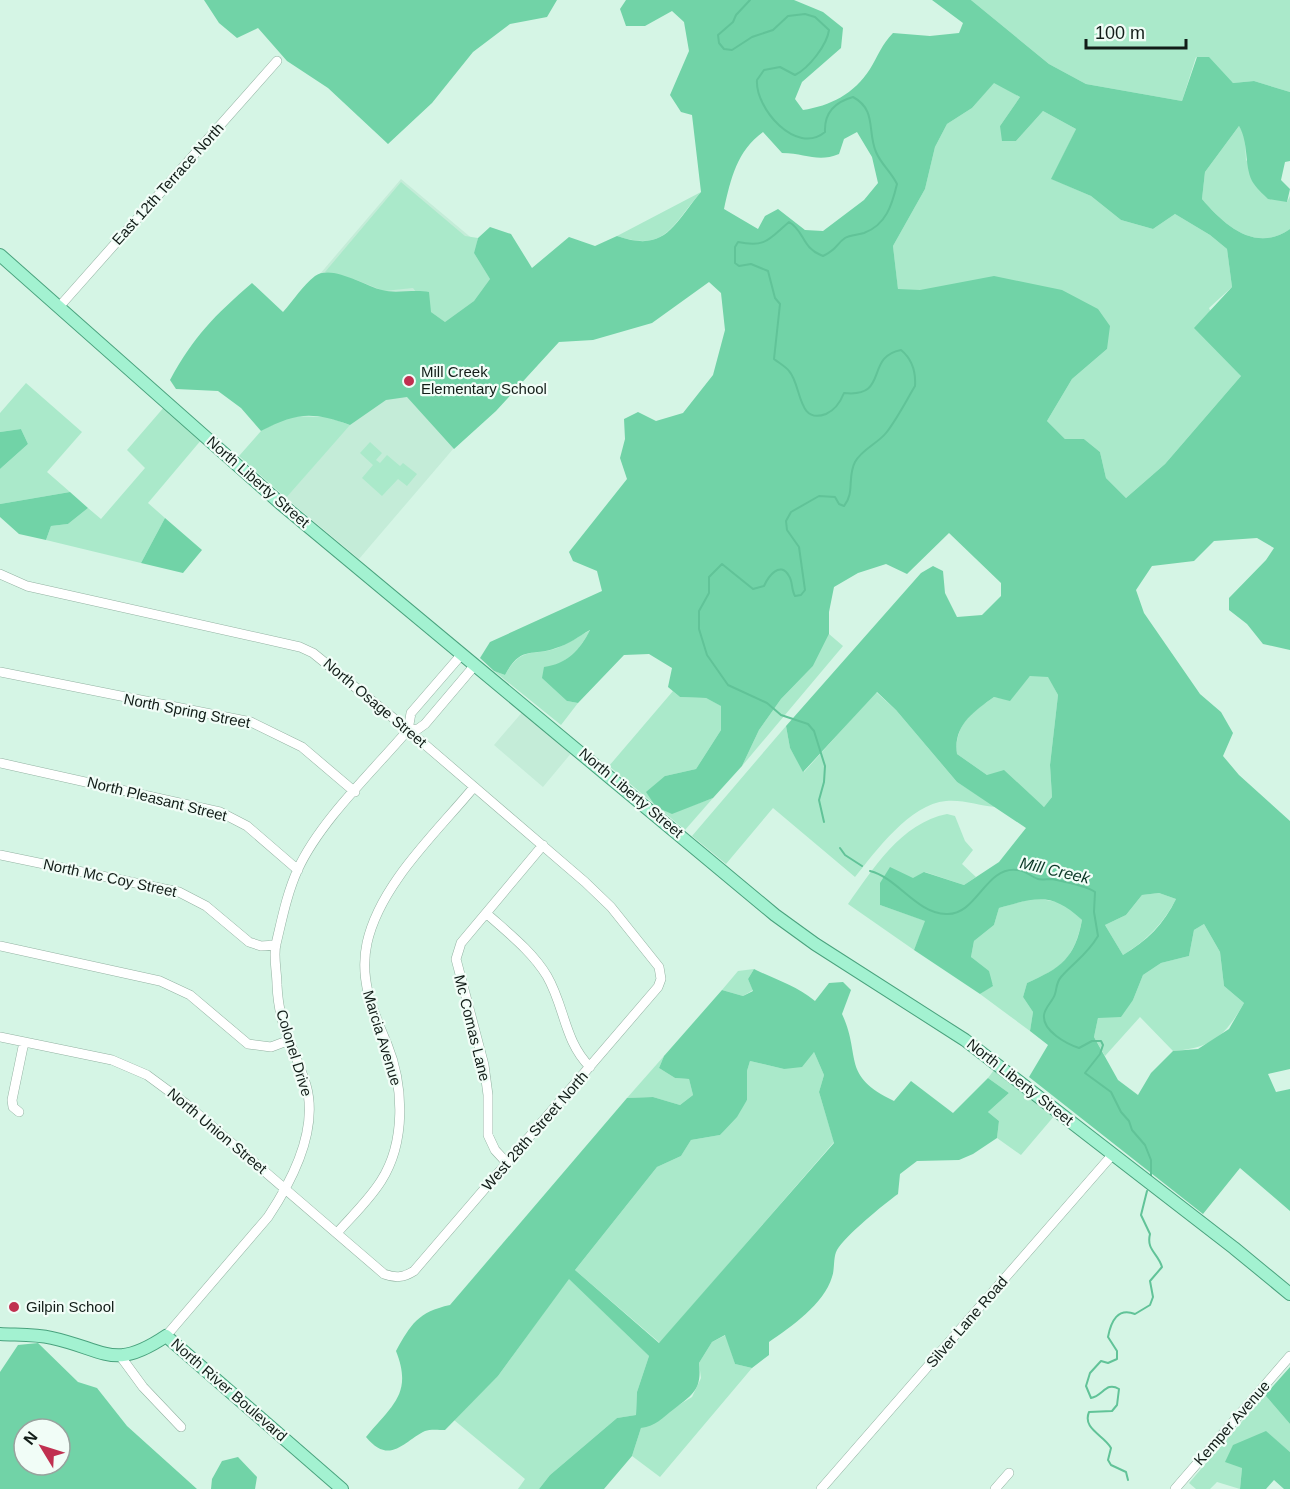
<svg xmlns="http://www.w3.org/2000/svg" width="1290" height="1489" viewBox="0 0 1290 1489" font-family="Helvetica,sans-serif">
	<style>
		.built { fill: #c4ecd8 }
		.green { fill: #aae9ca }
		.forest { fill: #71d3a7; fill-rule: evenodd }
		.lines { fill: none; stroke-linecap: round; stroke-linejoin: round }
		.stream { stroke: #61c398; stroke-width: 2 }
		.minor-casing { stroke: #93b2a2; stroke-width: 10 }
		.major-casing { stroke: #49a27d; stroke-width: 14 }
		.minor { stroke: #fff; stroke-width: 9 }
		.major { stroke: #a3f2d1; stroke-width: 12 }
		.poi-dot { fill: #c03050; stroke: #f1fdf7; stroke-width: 2 }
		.labels { text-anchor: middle; stroke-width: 4.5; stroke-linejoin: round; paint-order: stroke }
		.street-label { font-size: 15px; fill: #121d18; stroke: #f1fdf7 }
		.poi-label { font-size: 15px; fill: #121d18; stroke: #f1fdf7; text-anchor: start }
		.water-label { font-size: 16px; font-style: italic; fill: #0a3625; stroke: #f1fdf7 }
	</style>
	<rect width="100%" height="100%" fill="#d5f5e5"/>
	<!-- built -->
	<path class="built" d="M401,179l165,138 -207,242 -73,-61 68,-79 -93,-76z
		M524,710l49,41 -30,36 -49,-42z"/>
	<!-- green -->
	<path class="green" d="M971,0h319v92l-36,-11 -21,2 -37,-26 -14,44 -96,-17 -37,-20z
		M994,82l26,15 -20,29 16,15 27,-30 33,18 -24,50 39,17 30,24 32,9 22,-15 35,21 17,14 5,38 -23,21 32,68 -76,88 -39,34 -20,-20 -6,-26 -16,-13h-19l-18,-18 25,-42 35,-30 -187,-59h-22l-5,-44 32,-57 10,-42 12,-23 25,-16z
		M1239,126l6,10 1,24 41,42 3,-6v33c-34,24 -65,-3 -88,-30l3,-27z
		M401,182l64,54 13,2 -4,15 16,26 -16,22 -29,21 -14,-10 -18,-24 -29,3 -30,-12 -29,-7z
		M701,192c-29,32 -34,61 -84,44z
		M26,383l56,49 -35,40 23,20 -70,12v-35l28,-25 -7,-15 -21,3v-19z
		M165,406l37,33 -54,64 17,15 -24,45 -95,-23 5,-14 17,-2 20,-16 13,11 44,-51 -18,-18z
		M289,416l38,1 23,8 -64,73 -47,-42 22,-25z
		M370,442l12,11 -6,7 4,3 7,-8 13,11 3,-3 14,11 -10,12 -9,-7 -16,17 -20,-18 11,-13 -13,-12z
		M591,630l-17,25 -18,10 11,36 11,2 -17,22 -67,-54 11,4c17,-30 27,-18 52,-27 11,-4 23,-13 34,-18z
		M829,634l14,12 -101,120 17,-36 22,-31 32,-33z
		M1030,676h18l10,19 -8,70 2,32 -8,10 -12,-10 -45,-22 -30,-21c-3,-29 15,-42 37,-57l16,3z
		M673,691l7,6 26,1 16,8 -1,24 -25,39 -31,7 7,37 41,-15 -28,32 -76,-64z
		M876,692l20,18 61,72 39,25c-15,-1 -35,-8 -50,-6 -36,3 -70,50 -91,76l-82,-69 -47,56 -34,-28 94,-110 4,22 14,24z
		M947,814l8,2 10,25 8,9 -11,14 14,13 -12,8 -39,-13 -45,33 46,16 -12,29 -66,-46c25,-35 53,-81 99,-90z
		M1159,893l17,6c-13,25 -29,41 -53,56l-18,-30 21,-10 16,-20z
		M1034,898l30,5 18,17c-8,39 -20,48 -55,63l-4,14 10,15 -3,19 -50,-37 13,-9 -22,-28 3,-16 20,-16 5,-17z
		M1204,924l16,28 4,34 20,17c-19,33 -32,45 -71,48l-33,-34 -35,39 -11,-19 4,-19 35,-18 10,-25 18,-12 28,-7 5,-26z
		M754,969l-6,10 5,11 -10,6 -21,-6 16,-19z
		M814,1052l10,23 -5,17 15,50 -174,201 -85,-73 82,-103 24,-11 10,-16 29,-5 27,-35v-29l3,-10 34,8z
		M664,1056l-5,12 16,10 14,1 4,16 -13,10 -27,-8 -26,1z
		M994,1070l61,45 -34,40 -24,-17 2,-17 -11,-9 21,-19 -21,-15z
		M569,1278l80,78 -12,36 -1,23 -19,3 -67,57 -11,14h-21l7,-10 -71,-59 44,-44z
		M726,1335l9,29 17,4 -92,109 -28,-21 9,-28 51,-31 9,-19 -2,-15 13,-21z
		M1265,1395l25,29v28l-24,-20 -24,36 -2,21 -23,-7 -7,7h-14l-7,-6z"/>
	<!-- forest -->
	<path class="forest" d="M204,0h353l-10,17 -37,7 -37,28 -41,51 -44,41 -60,-56 -41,-27 -29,-33 -21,10 -18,-15z
		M626,0h168l29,12 20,16 -2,20 -39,34 -7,17 8,11c27,-4 51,-16 67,-41 8,-13 12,-25 23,-36l37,3 29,-3 4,-10 -31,-23h39l78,64 37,20 96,17 15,-44h12l24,26 21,-2 36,11v69l-5,1 -4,18 9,9 -3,13 -19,-3c-5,-5 -12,-11 -16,-18 -8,-17 -3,-38 -13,-55l-34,46 -3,27c23,27 54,54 88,30v421l-27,-6 -16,-20 -18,-14v-12l37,-38 8,-12 -17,-10 -43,3 -20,20 -42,5 -16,24 8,23 56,81 21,18 12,21 -10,23 16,19 51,46v248l-22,5 8,18 14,-3v122l-50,-43 -37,46 -174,-137 19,-32 -18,-14 3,-19 -10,-15 4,-14c34,-15 48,-25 55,-63 -30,-28 -45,-23 -83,-12l-5,17 -20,16 -3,16 18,14 4,15 -13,8 -66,-44 11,-29 -45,-16v-22l10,-16 23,11 11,-6 40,13 35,-23 27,-34 -69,-46 -61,-72 -19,-18 -74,80 -13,-24 -4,-22 135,-153 12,-7 10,5 2,22 12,24 25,-2 19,-19v-13l-52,-50 -42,41 -21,-10 -28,9 -24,14 -5,25v22l-16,32 -32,33 -22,31 -17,36 -29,32 -41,16 -16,-7 -10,-15 19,-16 31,-7 25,-39v-24l-15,-8 -26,-1 -12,-10 4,-19 -23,-14 -25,1 -46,48 -11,-2 -25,-23 2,-11c23,-3 36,-17 46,-37 -11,6 -22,15 -34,18 -25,9 -35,-3 -51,27l-11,-4 -14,-13 10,-16 112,-51 -5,-20 -24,-10 -4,-9 58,-73 -7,-21 5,-19 -1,-20 14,-7 18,9 27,-8 30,-38 12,-45 -4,-37 -12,-11 -57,41 -59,17 -34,2 -63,69 -42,38 -47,-52 -21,3 -36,25c-39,-14 -54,-12 -89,6l-20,-23 -23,-17 -42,-2 -6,-9c24,-44 44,-64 82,-97l31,29c10,-11 20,-27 32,-36 16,-12 50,10 67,14 13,4 32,-1 47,2l2,20 14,10 29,-21 16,-22 -16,-26 4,-15 12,-11 21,7 21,34 37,-31 26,9 22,-10c49,17 56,-11 84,-44l-9,-77 -11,-3 -11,-17 19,-44 -5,-29 -12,-11 -27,15h-19l-6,-17zM994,83l26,14 -20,29 2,15h14l27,-30 33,18 -25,50 40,17 30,24 32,9 22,-15 35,21 17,14 5,38 -38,41 47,48 -76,88 -39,34 -20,-20 -6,-26 -16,-13h-19l-18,-18 25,-42 35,-30 3,-23 -12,-17 -36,-19 -68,-14 -74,14 -22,-1 -5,-43 32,-57 10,-42 12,-23 25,-16zM763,132l19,21c24,0 35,10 57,1l5,-15 13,-7 15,25 6,26 -14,17 -41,31 -18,-1 -27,-21 -13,7 -7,13 -34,-20c7,-31 13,-58 39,-77zM1030,676l18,1 10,18 -8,70 2,32 -8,10 -40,-37 -17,5 -30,-21c-4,-28 16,-42 37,-57l16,4zM1159,893l17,6c-12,25 -29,42 -53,56l-18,-30 21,-10 16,-20zM1204,924l16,28 4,34 20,17 -15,26 -31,20 -25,2 -22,22 -13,22 -20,-15 -24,-43 4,-19 23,-1 12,-17 10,-25 18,-12 28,-7 5,-26z
		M21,429l7,15 -28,25v-37z
		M70,492l18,16 -20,16 -17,2 -5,14 -27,-6 -19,-17v-13z
		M165,518l37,32 -19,23 -42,-10z
		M754,969c22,11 41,16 61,32l14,-18 14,-1 8,8 -9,24c20,43 -2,61 52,87l17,-20 42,32 35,-35 21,15 -21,19 11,9 -2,17 -24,16 -14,6 -42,1 -17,13 -2,20c-14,10 -53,42 -61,56 -4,7 -2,19 -5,27 -8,27 -41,50 -63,65v13l-17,13 -17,-4 -10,-29 -13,7 -13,21c3,27 -6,31 -25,46 -12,9 -18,17 -33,19l-9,28 -28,33h-65l11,-14 67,-57 19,-3 1,-23 12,-36 -80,-77 -71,97 -53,54c-6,0 -15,-1 -20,1 -21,10 -35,35 -59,6 26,-32 47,-43 30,-86 15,-27 22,-39 54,-46l177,-207 26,-1 27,8 13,-10 -4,-16 -14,-1 -16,-10 5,-12 58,-66 21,6 10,-5 -5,-12zM814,1052l10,23 -5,17 15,51 -175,200 -84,-73 82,-103 24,-11 10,-16 29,-5 17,-18 10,-17v-29l3,-10 34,8 18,-2z
		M38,1343l40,39 19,6 30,38 70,63h-197v-117l18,-27zM24,1429h36v36h-36z
		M1290,1367v57l-25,-29z
		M1266,1431l24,21v37h-6l-10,-9 -8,9h-26l2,-21 -17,-6 8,-17z
		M238,1457l19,20 -2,12h-44l1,-10 10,-18z"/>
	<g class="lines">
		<!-- stream -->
		<path class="stream" d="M750,0l-14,15 -3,7 -15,13 1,8 5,6 8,1 20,-13 21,-7 15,-14 17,-2 10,3 14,13c-2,15 -20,38 -34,45l-15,-8 -16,3 -7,10c-2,28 39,76 68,52 -1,-20 10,-30 28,-35 24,13 14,34 23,55 5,12 15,20 21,32 -5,21 -11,41 -33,49 -6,2 -14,2 -19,5 -9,6 -7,11 -22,18 -22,-8 -18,-25 -34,-34 -20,17 -23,26 -51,20l-3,5v16l4,3 12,-2 17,7 7,27 5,6 -6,55c5,4 11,7 15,12 13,14 8,54 37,43 9,-4 14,-11 18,-21 46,5 20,-36 57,-43 11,9 15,21 14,36 -9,15 -18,33 -29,47 -9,11 -24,16 -31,29 -8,15 0,31 -11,44l-5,-2 -4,-7 -16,-1 -28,16 -5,9 1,9 12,17 6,43 -4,5 -6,1c-4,-7 -2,-14 -6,-20 -9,-16 -21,1 -25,10l-11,3 -31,-25 -13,13v16l-10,18v18l8,26 21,30 39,18 14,12 27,9 6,7 11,35 -1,16 -5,18 5,22
			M840,848l5,7 17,11
			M870,871c28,7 46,42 76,43 31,2 39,-48 71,-44 9,0 14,7 21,9 3,1 9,0 14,0 10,2 35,7 43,13l-1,20 4,24c-11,19 -24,26 -37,41 -5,6 -4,11 -6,17 -2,7 -10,13 -11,21 -2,16 23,29 35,33l13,-7h9l2,4 -3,9 -15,19 26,19 10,20 8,9 3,9 13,15 6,15v18
			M1128,1480l-2,-8 -15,-7 -3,-5 3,-12c-7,-13 -29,-19 -22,-36l23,-1 5,-6 2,-16c-13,-8 -16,7 -28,9l-5,-12 4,-13 11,-12 7,2 9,-4v-8l-9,-14c3,-16 10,-30 27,-23l15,-9 3,-8 -3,-16 12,-14c-4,-14 -16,-17 -12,-33l-9,-19 6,-24"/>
		<defs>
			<path id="minor" d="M59,307l218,-246
				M0,574l27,12 273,61 13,6 95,77 177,152 26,25 48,60 2,12 -3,8 -244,284c-11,7 -19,7 -30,3l-199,-171 -38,-28 -35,-15 -112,-23
				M0,672l251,50 51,25 53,45
				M408,730l3,-17 51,-59
				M0,763l220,49 27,14 51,44
				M0,855l179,37 27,14 43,36 12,4 15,-1
				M486,913c21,19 46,38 61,63 18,31 17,65 43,91
				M0,946l160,35 30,14 58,49 23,3 16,-6
				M19,1112l-6,-5 -1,-7 12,-58
				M507,1163l-12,-13 -7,-15v-40l-4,-30 -28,-106 5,-16 82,-98
				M337,1233c15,-17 32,-33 44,-52 25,-39 23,-95 6,-137 -14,-33 -28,-64 -20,-101 13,-59 70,-111 107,-156
				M166,1336l102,-119c24,-36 51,-87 38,-132 -12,-39 -27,-56 -29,-100 0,-13 -4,-29 -1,-41 6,-25 11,-51 22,-75 22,-48 75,-98 110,-139l10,-1 7,-5 50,-59
				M121,1357l22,30 38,40
				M821,1489l292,-335
				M995,1489l14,-16
				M1175,1489l115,-133"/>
			<path id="major" d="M0,255l280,248 495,412 40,29 150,96 269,208 56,46
				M0,1334c17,1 35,0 52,4 54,12 62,33 114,-2l176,153"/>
		</defs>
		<!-- minor casing -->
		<use href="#minor" class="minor-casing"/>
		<!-- major casing -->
		<use href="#major" class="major-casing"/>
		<!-- minor -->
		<use href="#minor" class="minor"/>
		<!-- major -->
		<use href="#major" class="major"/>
	</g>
	<!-- markers -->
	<g class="poi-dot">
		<circle cx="409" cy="381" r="6"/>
		<circle cx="14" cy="1307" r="6"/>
	</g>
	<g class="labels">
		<!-- street labels -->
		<g class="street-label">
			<text transform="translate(168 184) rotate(-48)" y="5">East 12th Terrace North</text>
			<text transform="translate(258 482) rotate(41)" y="5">North Liberty Street</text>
			<text transform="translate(375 703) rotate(40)" y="5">North Osage Street</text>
			<text transform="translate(187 711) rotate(11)" y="5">North Spring Street</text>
			<text transform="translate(631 793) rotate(40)" y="5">North Liberty Street</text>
			<text transform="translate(157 799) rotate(14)" y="5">North Pleasant Street</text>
			<text transform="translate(110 878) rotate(12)" y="5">North Mc Coy Street</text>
			<text transform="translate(472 1028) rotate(76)" y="5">Mc Comas Lane</text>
			<text transform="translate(382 1038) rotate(73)" y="5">Marcia Avenue</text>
			<text transform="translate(294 1053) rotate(73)" y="5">Colonel Drive</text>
			<text transform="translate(1020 1082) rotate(38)" y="5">North Liberty Street</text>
			<text transform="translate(217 1131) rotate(40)" y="5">North Union Street</text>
			<text transform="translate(535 1131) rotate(-49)" y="5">West 28th Street North</text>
			<text transform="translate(967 1322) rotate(-49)" y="5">Silver Lane Road</text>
			<text transform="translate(229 1390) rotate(41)" y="5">North River Boulevard</text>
			<text transform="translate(1232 1423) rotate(-49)" y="5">Kemper Avenue</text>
		</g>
		<!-- poi labels -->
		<g class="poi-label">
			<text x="421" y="377">Mill Creek<tspan x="421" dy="17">Elementary School</tspan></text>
			<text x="26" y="1312">Gilpin School</text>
		</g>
		<!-- water labels -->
		<g class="water-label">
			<text transform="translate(1055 870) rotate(13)" y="6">Mill Creek</text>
		</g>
	</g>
	<!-- north arrow -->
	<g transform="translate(42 1447) rotate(308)"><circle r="28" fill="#f1fdf7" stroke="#98a39e" stroke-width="1.5"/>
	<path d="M0-4.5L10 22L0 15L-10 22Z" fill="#c03050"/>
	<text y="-9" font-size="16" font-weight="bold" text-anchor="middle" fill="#121d18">N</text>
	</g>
	<!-- scale -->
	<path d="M1086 39v9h100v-9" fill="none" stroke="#121d18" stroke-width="3"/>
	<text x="1095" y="39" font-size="18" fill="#121d18" stroke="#f1fdf7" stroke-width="4.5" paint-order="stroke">100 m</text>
</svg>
